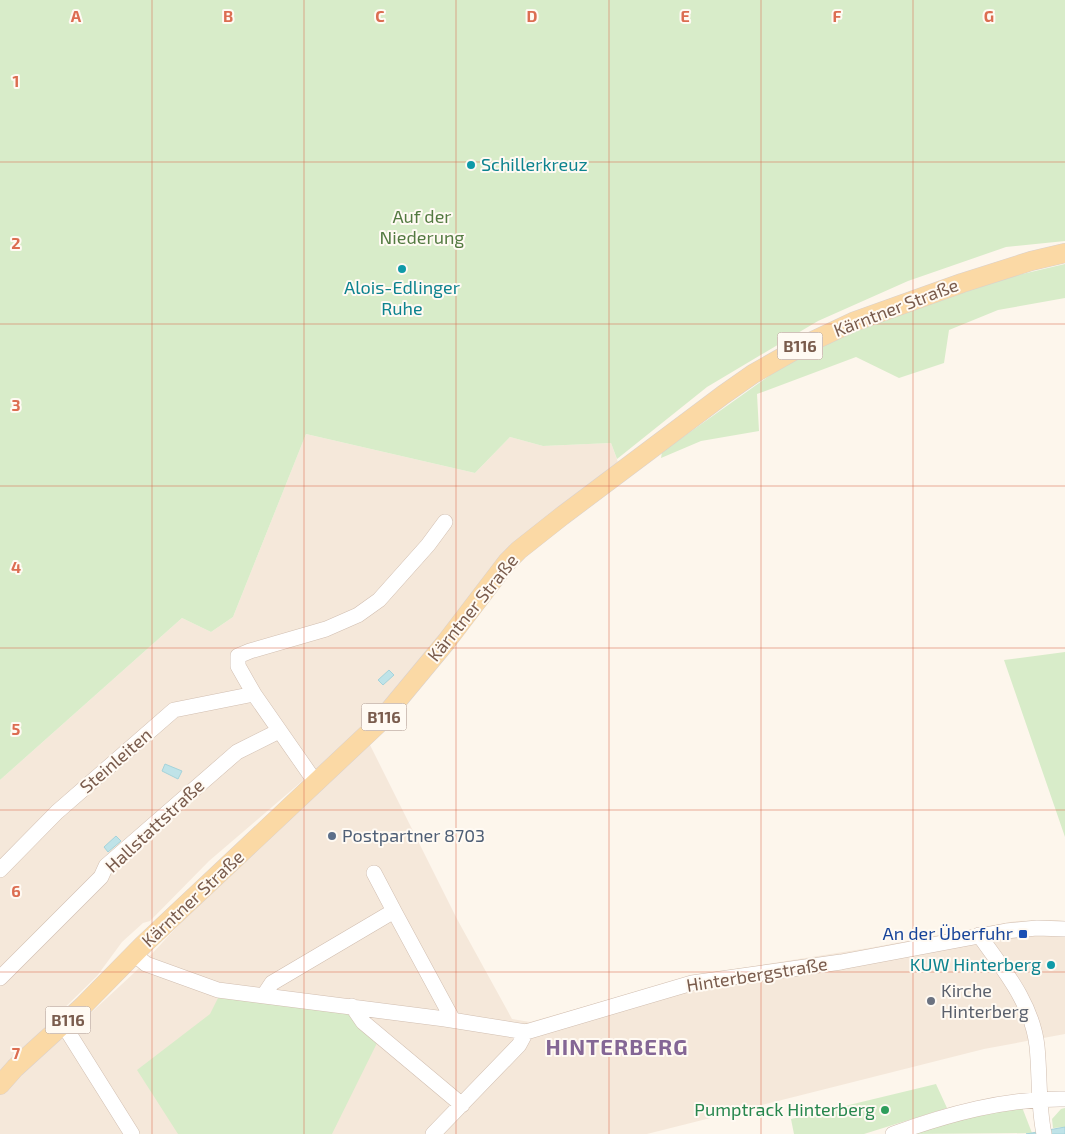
<svg xmlns="http://www.w3.org/2000/svg" width="1065" height="1134" viewBox="0 0 1065 1134" font-family="'Exo 2',sans-serif">
	<style>
		.residential { fill: #f5e8da }
		.green { fill: #d8ecc9 }
		.water { fill: #bfe3e8; stroke: #a5d3da }
		.lines { fill: none; stroke-linecap: round; stroke-linejoin: round }
		.minor-casing { stroke: #d1beb0; stroke-width: 16 }
		.major-casing { stroke: #dad1cd; stroke-width: 20 }
		.minor { stroke: #fff; stroke-width: 15 }
		.major { stroke: #fbd9a5; stroke-width: 19 }
		.grid { fill: none; stroke: #dc6d51; stroke-width: 1; stroke-opacity: 0.55 }
		.culture-dot { fill: #0f9aa8; stroke: #fffaf3; stroke-width: 2 }
		.service-dot { fill: #5c6f8a; stroke: #fffaf3; stroke-width: 2 }
		.transit-dot { fill: #1a4fb4; stroke: #fffaf3; stroke-width: 2 }
		.worship-dot { fill: #6b7280; stroke: #fffaf3; stroke-width: 2 }
		.leisure-dot { fill: #2e9e5b; stroke: #fffaf3; stroke-width: 2 }
		.labels { text-anchor: middle; stroke-width: 4; stroke-linejoin: round; paint-order: stroke }
		.shield { fill: #fffaf3; stroke: #a28b7f; stroke-width: 1 }
		.shield-label { font-size: 16px; font-weight: bold; fill: #7a5c4d }
		.culture-label { font-size: 18px; fill: #0d838f; stroke: #fffaf3; text-anchor: start }
		.park-label { font-size: 18px; fill: #537a41; stroke: #fffaf3 }
		.street-label { font-size: 18px; fill: #7a5c4d; stroke: #fffaf3 }
		.service-label { font-size: 18px; fill: #4e5e75; stroke: #fffaf3; text-anchor: start }
		.transit-label { font-size: 18px; fill: #164399; stroke: #fffaf3; text-anchor: end }
		.worship-label { font-size: 18px; fill: #5b616d; stroke: #fffaf3; text-anchor: start }
		.leisure-label { font-size: 18px; fill: #27864d; stroke: #fffaf3; text-anchor: end }
		.district-label { font-size: 22px; font-weight: bold; letter-spacing: 1px; fill: #846695; stroke: #fffaf3 }
		.grid-label { font-size: 16px; text-anchor: middle; font-weight: bold; fill: #dc6d51; stroke: #fffaf3; stroke-width: 4; stroke-linejoin: round; paint-order: stroke }
	</style>
	<rect width="100%" height="100%" fill="#fdf6ec"/>
	<!-- residential -->
	<path class="residential" d="M306,434l169,39 35,-36 33,9 68,-3 8,22 -174,165 -88,104 -148,127 -59,60 -7,2 -21,19 -25,34 -97,95v-291l182,-162 29,14 22,-15z
		M369,743l88,176 55,100 18,3 161,-46 178,-28 147,-27 41,-1 8,1v113l-81,15 -337,85h-647v-41l59,-56 35,-27 41,-38 79,-85z"/>
	<!-- green -->
	<path class="green" d="M0,0h1065v241l-59,6 -98,34 -90,40 -111,66 -90,72 -6,-16 -68,3 -33,-9 -35,36 -169,-39 -73,183 -22,15 -29,-14 -182,162z
		M1065,264v34l-67,12 -49,20 -5,33 -45,15 -43,-21 -99,37 2,37 -58,10 -40,17 1,-6 128,-91 45,-22 77,-32 68,-23z
		M1065,652v185l-61,-177z
		M218,998l61,4 67,9 33,28 -47,95h-154l-41,-64 73,-56z
		M936,1084l11,24 -83,26h-70l-3,-15z
		M1020,1102l12,31 -122,1z
		M1065,1108v19l-12,1 -1,-9 9,-10z"/>
	<!-- water -->
	<path class="water" d="M389,670l5,5 -11,10 -5,-5z
		M165,764l17,7 -4,8 -16,-8z
		M116,836l5,5 -13,11 -4,-5z
		M1065,1127v7h-39z"/>
	<g class="lines">
		<defs>
			<path id="minor" d="M254,694l62,89
				M0,870l57,-58 117,-102 80,-16 -16,-28v-10l12,-5 76,-22 32,-14 21,-15 49,-55 17,-23
				M374,873l20,38
				M979,935c24,34 53,68 58,111 3,30 1,59 7,88
				M134,954l12,10 72,26 227,29 81,13 166,-49 149,-21 165,-31 31,-3 28,1
				M0,978l101,-101 5,-11 131,-114 42,-21
				M264,995l8,-12 122,-72 59,109
				M352,1006l11,16 99,83
				M63,1024l69,110
				M433,1134l86,-89 7,-13
				M893,1134c55,-20 113,-36 172,-35"/>
			<path id="major" d="M0,1085l15,-17 68,-62 60,-61 235,-221 68,-82 61,-80 12,-12 43,-34 161,-121 30,-21 49,-28 51,-24 109,-39 69,-22 34,-8"/>
		</defs>
		<!-- minor casing -->
		<use href="#minor" class="minor-casing"/>
		<!-- major casing -->
		<use href="#major" class="major-casing"/>
		<!-- minor -->
		<use href="#minor" class="minor"/>
		<!-- major -->
		<use href="#major" class="major"/>
	</g>
	<!-- grid -->
	<path class="grid" d="M152,0v1134M304,0v1134M456,0v1134M609,0v1134M761,0v1134M913,0v1134M0,162h1065M0,324h1065M0,486h1065M0,648h1065M0,810h1065M0,972h1065"/>
	<!-- markers -->
	<g class="culture-dot">
		<circle cx="471" cy="165" r="5"/>
		<circle cx="402" cy="269" r="5"/>
		<circle cx="1051" cy="965" r="5"/>
	</g>
	<circle class="service-dot" cx="332" cy="836" r="5"/>
	<rect class="transit-dot" x="1018" y="929" width="10" height="10" rx="2.5"/>
	<circle class="worship-dot" cx="931" cy="1001" r="5"/>
	<circle class="leisure-dot" cx="885" cy="1110" r="5"/>
	<g class="labels">
		<!-- shield labels -->
		<g class="shield">
			<rect x="777.5" y="332.5" width="45" height="27" rx="4"/>
			<rect x="361.5" y="703.5" width="45" height="27" rx="4"/>
			<rect x="45.5" y="1006.5" width="45" height="27" rx="4"/>
		</g>
		<g class="shield-label">
			<text x="800" y="352">B116</text>
			<text x="384" y="723">B116</text>
			<text x="68" y="1026">B116</text>
		</g>
		<!-- culture labels -->
		<g class="culture-label">
			<text x="481" y="171">Schillerkreuz</text>
			<text x="402" y="294" text-anchor="middle">Alois-Edlinger<tspan x="402" dy="21">Ruhe</tspan></text>
			<text x="1041" y="971" text-anchor="end">KUW Hinterberg</text>
		</g>
		<!-- park labels -->
		<g class="park-label">
			<text x="422" y="223">Auf der<tspan x="422" dy="21">Niederung</tspan></text>
		</g>
		<!-- street labels -->
		<g class="street-label">
			<text transform="translate(896 308) rotate(-21)" y="6">Kärntner Straße</text>
			<text transform="translate(473 608) rotate(-51)" y="6">Kärntner Straße</text>
			<text transform="translate(116 761) rotate(-41)" y="6">Steinleiten</text>
			<text transform="translate(155 826) rotate(-43)" y="6">Hallstattstraße</text>
			<text transform="translate(193 899) rotate(-43)" y="6">Kärntner Straße</text>
			<text transform="translate(757 975) rotate(-9)" y="6">Hinterbergstraße</text>
		</g>
		<!-- service labels -->
		<g class="service-label">
			<text x="342" y="842">Postpartner 8703</text>
		</g>
		<!-- transit labels -->
		<g class="transit-label">
			<text x="1013" y="940">An der Überfuhr</text>
		</g>
		<!-- worship labels -->
		<g class="worship-label">
			<text x="941" y="997">Kirche<tspan x="941" dy="21">Hinterberg</tspan></text>
		</g>
		<!-- leisure labels -->
		<g class="leisure-label">
			<text x="875" y="1116">Pumptrack Hinterberg</text>
		</g>
		<!-- district labels -->
		<g class="district-label">
			<text x="617" y="1055">HINTERBERG</text>
		</g>
	</g>
	<g class="grid-label">
		<text x="76" y="22">A</text>
		<text x="228" y="22">B</text>
		<text x="380" y="22">C</text>
		<text x="532" y="22">D</text>
		<text x="685" y="22">E</text>
		<text x="837" y="22">F</text>
		<text x="989" y="22">G</text>
		<text x="16" y="87">1</text>
		<text x="16" y="249">2</text>
		<text x="16" y="411">3</text>
		<text x="16" y="573">4</text>
		<text x="16" y="735">5</text>
		<text x="16" y="897">6</text>
		<text x="16" y="1059">7</text>
	</g>
</svg>
